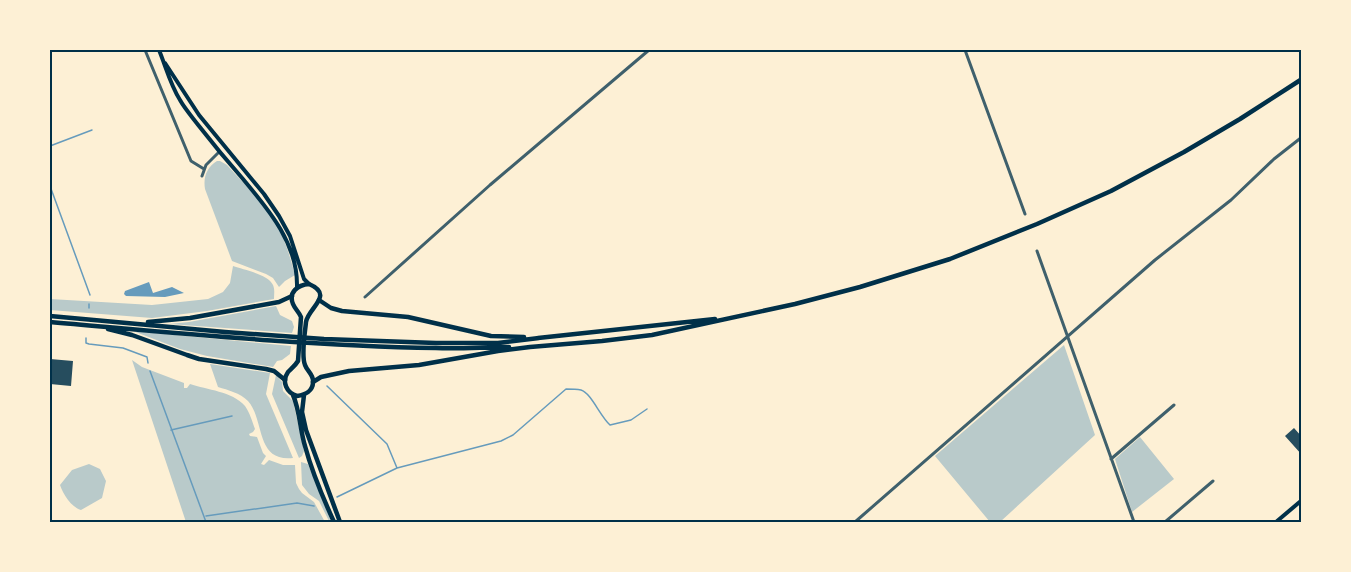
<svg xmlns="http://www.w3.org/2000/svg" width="1351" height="572" viewBox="0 0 1351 572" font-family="Manrope,sans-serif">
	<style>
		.green { fill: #b9caca }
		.water { fill: #669bbc }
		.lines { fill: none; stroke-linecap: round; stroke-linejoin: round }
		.stream { stroke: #669bbc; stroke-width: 1.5 }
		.building { fill: #264d5e }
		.minor { stroke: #3f606c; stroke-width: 3 }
		.secondary { stroke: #003049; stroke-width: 4 }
		.primary { stroke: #003049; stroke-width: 4.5 }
		.trunk { stroke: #003049; stroke-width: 4.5 }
		.neatline { fill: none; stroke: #003049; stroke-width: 2 }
	</style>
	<rect width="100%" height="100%" fill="#fdf0d5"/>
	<!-- green -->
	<path class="green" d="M217,161h3l7,4c16,18 36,37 48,57 10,16 15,35 20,53l-10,6 -6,6 -6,-9 -7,-4 -34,-13 -27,-72c-2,-12 2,-22 12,-28z
		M233,266c11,4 35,8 40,19 2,5 1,9 1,14l-67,12 -55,7 -102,-8v-11l102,6 56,-6 15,-7 7,-9z
		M276,306l4,9 12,6 2,6 -2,6 -123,-9 20,-2z
		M133,331l158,15 -1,8 -8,6 -5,1 -4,6 -66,-11 -27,-7z
		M1064,345l31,90 -95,87h-10l-55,-66z
		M132,360l10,7 42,16v5h3l3,-4c17,6 42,7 55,22 5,7 7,15 10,23l-2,3 -4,2 1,2 7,1 6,16 3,3 -5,8 3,1 5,-5 14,5h12l1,18 3,6 3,4 12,9 11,20h-139z
		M210,364l60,9 -4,21 27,64c-38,4 -28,-38 -45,-57 -8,-8 -20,-11 -30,-14z
		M276,375l6,7 1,9 10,10 11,50 -2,5 -3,2 -27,-64z
		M1140,437l34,42 -42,33 -17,-53z
		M301,462l7,2 22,55 -1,2 -10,-20 -10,-7 -7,-9z
		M89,464l11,5 6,12 -4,17 -21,12c-10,-3 -18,-16 -21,-25l12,-15z"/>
	<!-- water -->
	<path class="water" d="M149,282l4,11 19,-6 12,6 -19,4 -39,-1 -2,-2 1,-3z"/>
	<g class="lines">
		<!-- stream -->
		<path class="stream" d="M50,146l42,-16
			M50,186l40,109
			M89,308v-4
			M86,338v5l3,1 34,4 24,9 1,6
			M150,371l56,151
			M327,386l60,58 10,24
			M171,430l61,-14
			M337,497l60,-29 104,-27 12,-6 53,-46c4,0 10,0 15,1 10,3 19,26 29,35l21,-5 16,-11
			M206,516l91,-13 17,3"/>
	</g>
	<!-- building -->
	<path class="building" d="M50,359l23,2 -2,25 -21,-2z
		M1294,428l8,9v18l-17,-19z"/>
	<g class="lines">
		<!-- minor -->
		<path class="minor" d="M145,50l46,111 13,8
			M965,50l60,164
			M202,176l4,-11 13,-13
			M1037,251l97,271
			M365,297l125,-112 159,-135
			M1111,459l63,-54
			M855,522l300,-262 76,-60 43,-41 28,-22
			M1165,522l48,-41"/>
		<!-- secondary -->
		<path class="secondary" d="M159,50c7,17 11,34 21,50 5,9 13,18 19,26 14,18 29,36 44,53 26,31 55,65 54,108
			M165,63l34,52 65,79 15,22 11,20 14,43 5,5
			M1276,522l26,-22"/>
		<!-- primary -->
		<path class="primary" d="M309,284c26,11 -1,24 -3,38 -1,11 -5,33 -1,43 2,6 9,10 8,17 0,9 -8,13 -16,14 -10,-3 -16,-14 -9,-24 4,-4 7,-6 10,-11l3,-44c-2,-5 -6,-8 -8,-13 -5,-12 5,-19 16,-20z
			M293,395c7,16 7,35 12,51 7,26 18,52 29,76
			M304,395l-2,17 4,18 34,92"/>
		<!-- trunk -->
		<path class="trunk" d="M319,300l12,8 11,3 66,6 83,19 33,1
			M50,316l175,16 99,7 112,4h62l41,-5
			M50,322c128,11 257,24 386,26 25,1 49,-1 73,-1
			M148,322l42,-4 89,-16 13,-6
			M108,329l24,6 55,20 12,4 67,10 8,2 11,9
			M538,338l177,-19
			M313,382l8,-5 28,-6 70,-6 79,-14 32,-4 72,-6 50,-6 143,-31 65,-17 90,-28 87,-35 74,-33 73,-39 56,-33 62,-40"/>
	</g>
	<!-- border -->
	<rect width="1351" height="572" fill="none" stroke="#fdf0d5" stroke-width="102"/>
	<rect x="51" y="51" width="1249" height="470" class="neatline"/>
</svg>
